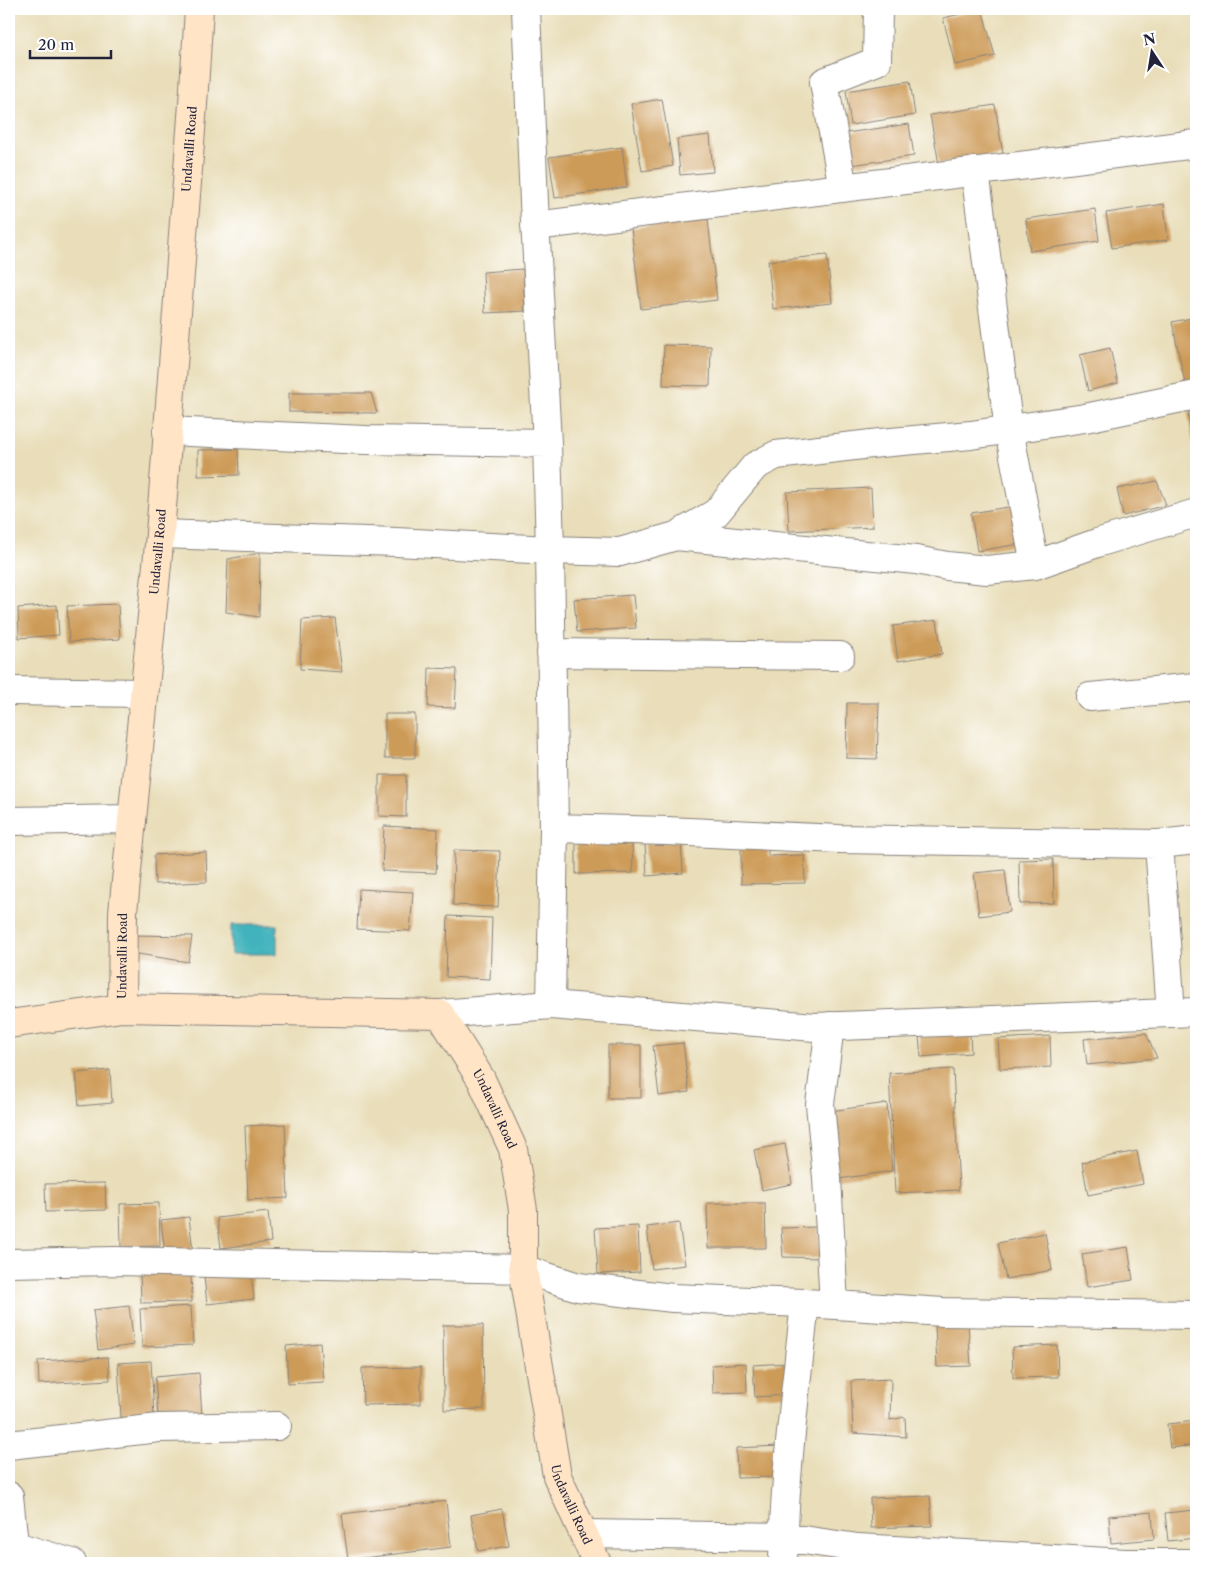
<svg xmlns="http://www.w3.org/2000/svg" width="1205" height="1572" viewBox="0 0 1205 1572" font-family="'Libre Caslon Text',serif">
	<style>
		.water { fill: #43b3bc; stroke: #326a7c }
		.building { fill: #cd9b59 }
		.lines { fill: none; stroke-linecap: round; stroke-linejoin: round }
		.minor-casing { stroke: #86807a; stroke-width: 30 }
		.tertiary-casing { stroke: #86807a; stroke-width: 30 }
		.secondary-casing { stroke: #86807a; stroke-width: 30 }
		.minor { stroke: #fff; stroke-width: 28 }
		.tertiary { stroke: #fff; stroke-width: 28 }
		.secondary { stroke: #ffe4c6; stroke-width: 28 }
		.labels { text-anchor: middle; stroke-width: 4; stroke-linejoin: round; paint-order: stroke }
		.street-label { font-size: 12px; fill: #22223b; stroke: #fff }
	</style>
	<rect width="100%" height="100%" fill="#fff"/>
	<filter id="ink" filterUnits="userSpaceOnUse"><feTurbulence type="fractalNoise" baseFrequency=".02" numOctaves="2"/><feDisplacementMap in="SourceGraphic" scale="10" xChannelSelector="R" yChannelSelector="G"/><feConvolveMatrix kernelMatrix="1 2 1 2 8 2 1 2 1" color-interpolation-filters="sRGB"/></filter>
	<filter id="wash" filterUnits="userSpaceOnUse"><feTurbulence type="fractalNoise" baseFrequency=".0096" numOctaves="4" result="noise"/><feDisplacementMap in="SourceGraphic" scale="20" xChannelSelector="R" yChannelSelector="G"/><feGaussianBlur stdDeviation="1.12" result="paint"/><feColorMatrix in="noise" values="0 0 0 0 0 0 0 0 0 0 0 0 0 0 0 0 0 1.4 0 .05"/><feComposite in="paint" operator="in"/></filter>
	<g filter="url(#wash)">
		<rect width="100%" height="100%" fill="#e9deb9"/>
		<!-- water -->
		<path class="water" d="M231,925h46v29h-46z"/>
		<g id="blocks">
			<!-- building -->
			<path class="building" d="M982,9l13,47 -40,9 -12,-47z
				M910,81l5,34 -64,10 -5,-34z
				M662,99l11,67 -31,5 -11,-67z
				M995,105l8,49 -64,10 -9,-49z
				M909,124l5,32 -63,9 -5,-32z
				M710,135l3,37 -33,3 -3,-36z
				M622,147l5,40 -72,11 -6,-41z
				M1164,204l4,36 -56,8 -6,-35z
				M1095,209l4,32 -69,10 -4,-32z
				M708,219l9,81 -76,9 -10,-81z
				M827,255l5,48 -59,6 -5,-48z
				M523,269l2,42 -40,2 -2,-41z
				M1196,317v63l-11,3 -13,-61z
				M664,345l47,1 -1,40 -47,-1z
				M1110,348l8,35 -30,8 -8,-36z
				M289,393h82l6,20 -88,-1z
				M1196,412v28l-4,1 -4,-28z
				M238,449l1,26 -41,1v-26z
				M1157,481l9,24 -43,11 -6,-27z
				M871,488l2,39 -84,4 -2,-39z
				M1014,506l6,38 -43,7 -6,-38z
				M260,553l-1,64 -33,-5 2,-53z
				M633,595l3,33 -59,4 -3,-33z
				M118,604l2,35 -51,3 -2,-36z
				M57,605l2,30 -40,3 -1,-30z
				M335,618l7,54 -42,-3 2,-49z
				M937,620l5,34 -44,7 -5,-35z
				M429,668l28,1 -2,39 -27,-1z
				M847,703h32l-2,56 -31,-1z
				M385,714h30v44h-30z
				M379,775h27v42l-27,-1z
				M384,826l54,3 -2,44 -54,-2z
				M632,840l1,33 -57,1v-33z
				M681,841l2,32 -36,3 -2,-32z
				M768,845v11l36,-1 1,28 -64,1v-38z
				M454,850l46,1 -2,56 -45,-2z
				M206,852l1,30 -52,2 -1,-29z
				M1053,859l1,44 -34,1 -1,-44z
				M1005,870l5,42 -31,4 -5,-43z
				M359,889l54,3 -3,39 -53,-2z
				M448,916l44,2 -2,61 -44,-2z
				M133,935l59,1 -4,26 -56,-9z
				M970,1033l1,20 -50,4 -2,-20z
				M1146,1033l11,25 -70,7 -3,-26z
				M1050,1036l1,31 -51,2 -2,-30z
				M683,1043l6,49 -30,4 -6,-50z
				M608,1045h33v53h-33z
				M953,1069l6,121 -64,3 -6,-120z
				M110,1070l2,33 -33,3 -3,-33z
				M887,1103l5,68 -60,9 -9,-68z
				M285,1124l3,74 -40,2 -3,-74z
				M785,1144l7,40 -30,6 -8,-40z
				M1137,1151l6,33 -55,11 -6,-33z
				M105,1183l1,27 -60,2 -1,-28z
				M159,1203l1,43 -39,1 -1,-43z
				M707,1203h58l1,45h-58z
				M268,1212l3,30 -50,6 -4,-30z
				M189,1217l4,35 -28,3 -4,-35z
				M679,1223l6,42 -33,4 -5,-42z
				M638,1226l2,46 -42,2 -3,-46z
				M818,1227l3,31 -38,-1 -2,-29z
				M1045,1233l7,37 -46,9 -8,-36z
				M1128,1247l5,33 -46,7 -5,-33z
				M191,1271l1,31 -51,1 -1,-31z
				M251,1272l3,27 -47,5 -3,-27z
				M129,1306l5,39 -36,5 -5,-40z
				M191,1306l2,39 -51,2 -2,-38z
				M968,1323l3,43 -34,1 -2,-42z
				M443,1325h40l1,84 -40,1z
				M320,1343l3,39 -35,2 -2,-38z
				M1057,1345l1,32 -45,1 -1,-31z
				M108,1357l2,23 -71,4 -1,-23z
				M151,1361l3,56 -33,1 -3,-55z
				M746,1363l1,29 -34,1 -1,-28z
				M786,1363l2,32 -33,2 -2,-32z
				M421,1367v37l-58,1 -1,-37z
				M199,1373l3,42 -44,3 -3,-41z
				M891,1379l-1,41 15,-3 1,20 -53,-4 -2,-52z
				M1196,1421v24l-26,3 -3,-24z
				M779,1446l1,31 -43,1 -1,-30z
				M930,1496l2,30 -61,2 -1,-30z
				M446,1501l5,46 -103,13 -6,-46z
				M502,1509l7,37 -31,5 -7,-36z
				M1196,1510v28l-28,3 -3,-28z
				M1152,1512l2,27 -43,4 -2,-27z"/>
		</g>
	</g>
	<g filter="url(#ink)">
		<use href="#blocks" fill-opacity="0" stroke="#86807a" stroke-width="1"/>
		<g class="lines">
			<defs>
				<path id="minor" d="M526,9l8,193 13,241 3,107 4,278 -3,177
					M975,171l34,259 26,135
					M843,188l-19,-106 53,-21 1,-52
					M535,226l661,-82
					M167,431l199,9 181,3
					M160,534l236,8 154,8 70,2 56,-16 40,-23 39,-47 21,-11 104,-12 91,-8 114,-17 111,-23
					M676,536l240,24 31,6 40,4 48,-5 62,-22 99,-30
					M551,653l289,3
					M9,691l135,2
					M1090,697l106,-10
					M9,821l123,-2
					M554,828l113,3 172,8 320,5 37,-4
					M1159,844l12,169
					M830,1026l-10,78 7,74 7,127
					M9,1263l106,-2 408,8 55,18 95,11 132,5 138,9 253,3
					M9,1445l150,-17 118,-2
					M9,1496l7,67
					M585,1534l198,3 75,11 268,15h70
					M16,1546l56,17
					M783,1563c1,-87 13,-174 22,-260"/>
				<path id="tertiary" d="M440,1014l111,-9 264,22 381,-15"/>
				<g id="secondary">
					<path id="s1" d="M122,1008l1,-96 37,-378 33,-430 6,-95"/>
					<path id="s2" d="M9,1024l113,-16 318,6 41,65 32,70 10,61v59l34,207 40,87"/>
				</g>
			</defs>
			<!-- minor casing -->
			<use href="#minor" class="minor-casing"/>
			<!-- tertiary casing -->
			<use href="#tertiary" class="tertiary-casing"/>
			<!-- secondary casing -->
			<use href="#secondary" class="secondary-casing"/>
			<!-- minor -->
			<use href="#minor" class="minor"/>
			<!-- tertiary -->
			<use href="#tertiary" class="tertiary"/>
			<!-- secondary -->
			<use href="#secondary" class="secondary"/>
		</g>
	</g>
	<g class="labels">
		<!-- street labels -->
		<g class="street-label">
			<text dy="4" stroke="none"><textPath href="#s1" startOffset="862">Undavalli Road</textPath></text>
			<text dy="4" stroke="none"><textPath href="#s1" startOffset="458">Undavalli Road</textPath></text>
			<text dy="4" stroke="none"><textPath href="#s1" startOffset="52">Undavalli Road</textPath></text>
			<text dy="4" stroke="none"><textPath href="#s2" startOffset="542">Undavalli Road</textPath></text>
			<text dy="4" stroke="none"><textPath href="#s2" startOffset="948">Undavalli Road</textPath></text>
		</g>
	</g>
	<!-- margin -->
	<rect width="1205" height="1572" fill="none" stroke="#fff" stroke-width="30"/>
	<!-- north arrow -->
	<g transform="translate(1152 52) rotate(348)" stroke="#ffffff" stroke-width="4" paint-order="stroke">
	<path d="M0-4L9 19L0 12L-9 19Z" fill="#22223b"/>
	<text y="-8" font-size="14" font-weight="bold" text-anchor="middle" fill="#22223b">N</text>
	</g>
	<!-- scale -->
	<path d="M30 50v8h81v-8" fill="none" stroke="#22223b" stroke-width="2.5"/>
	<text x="38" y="50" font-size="15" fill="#22223b" stroke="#ffffff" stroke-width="4" paint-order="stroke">20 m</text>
</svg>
